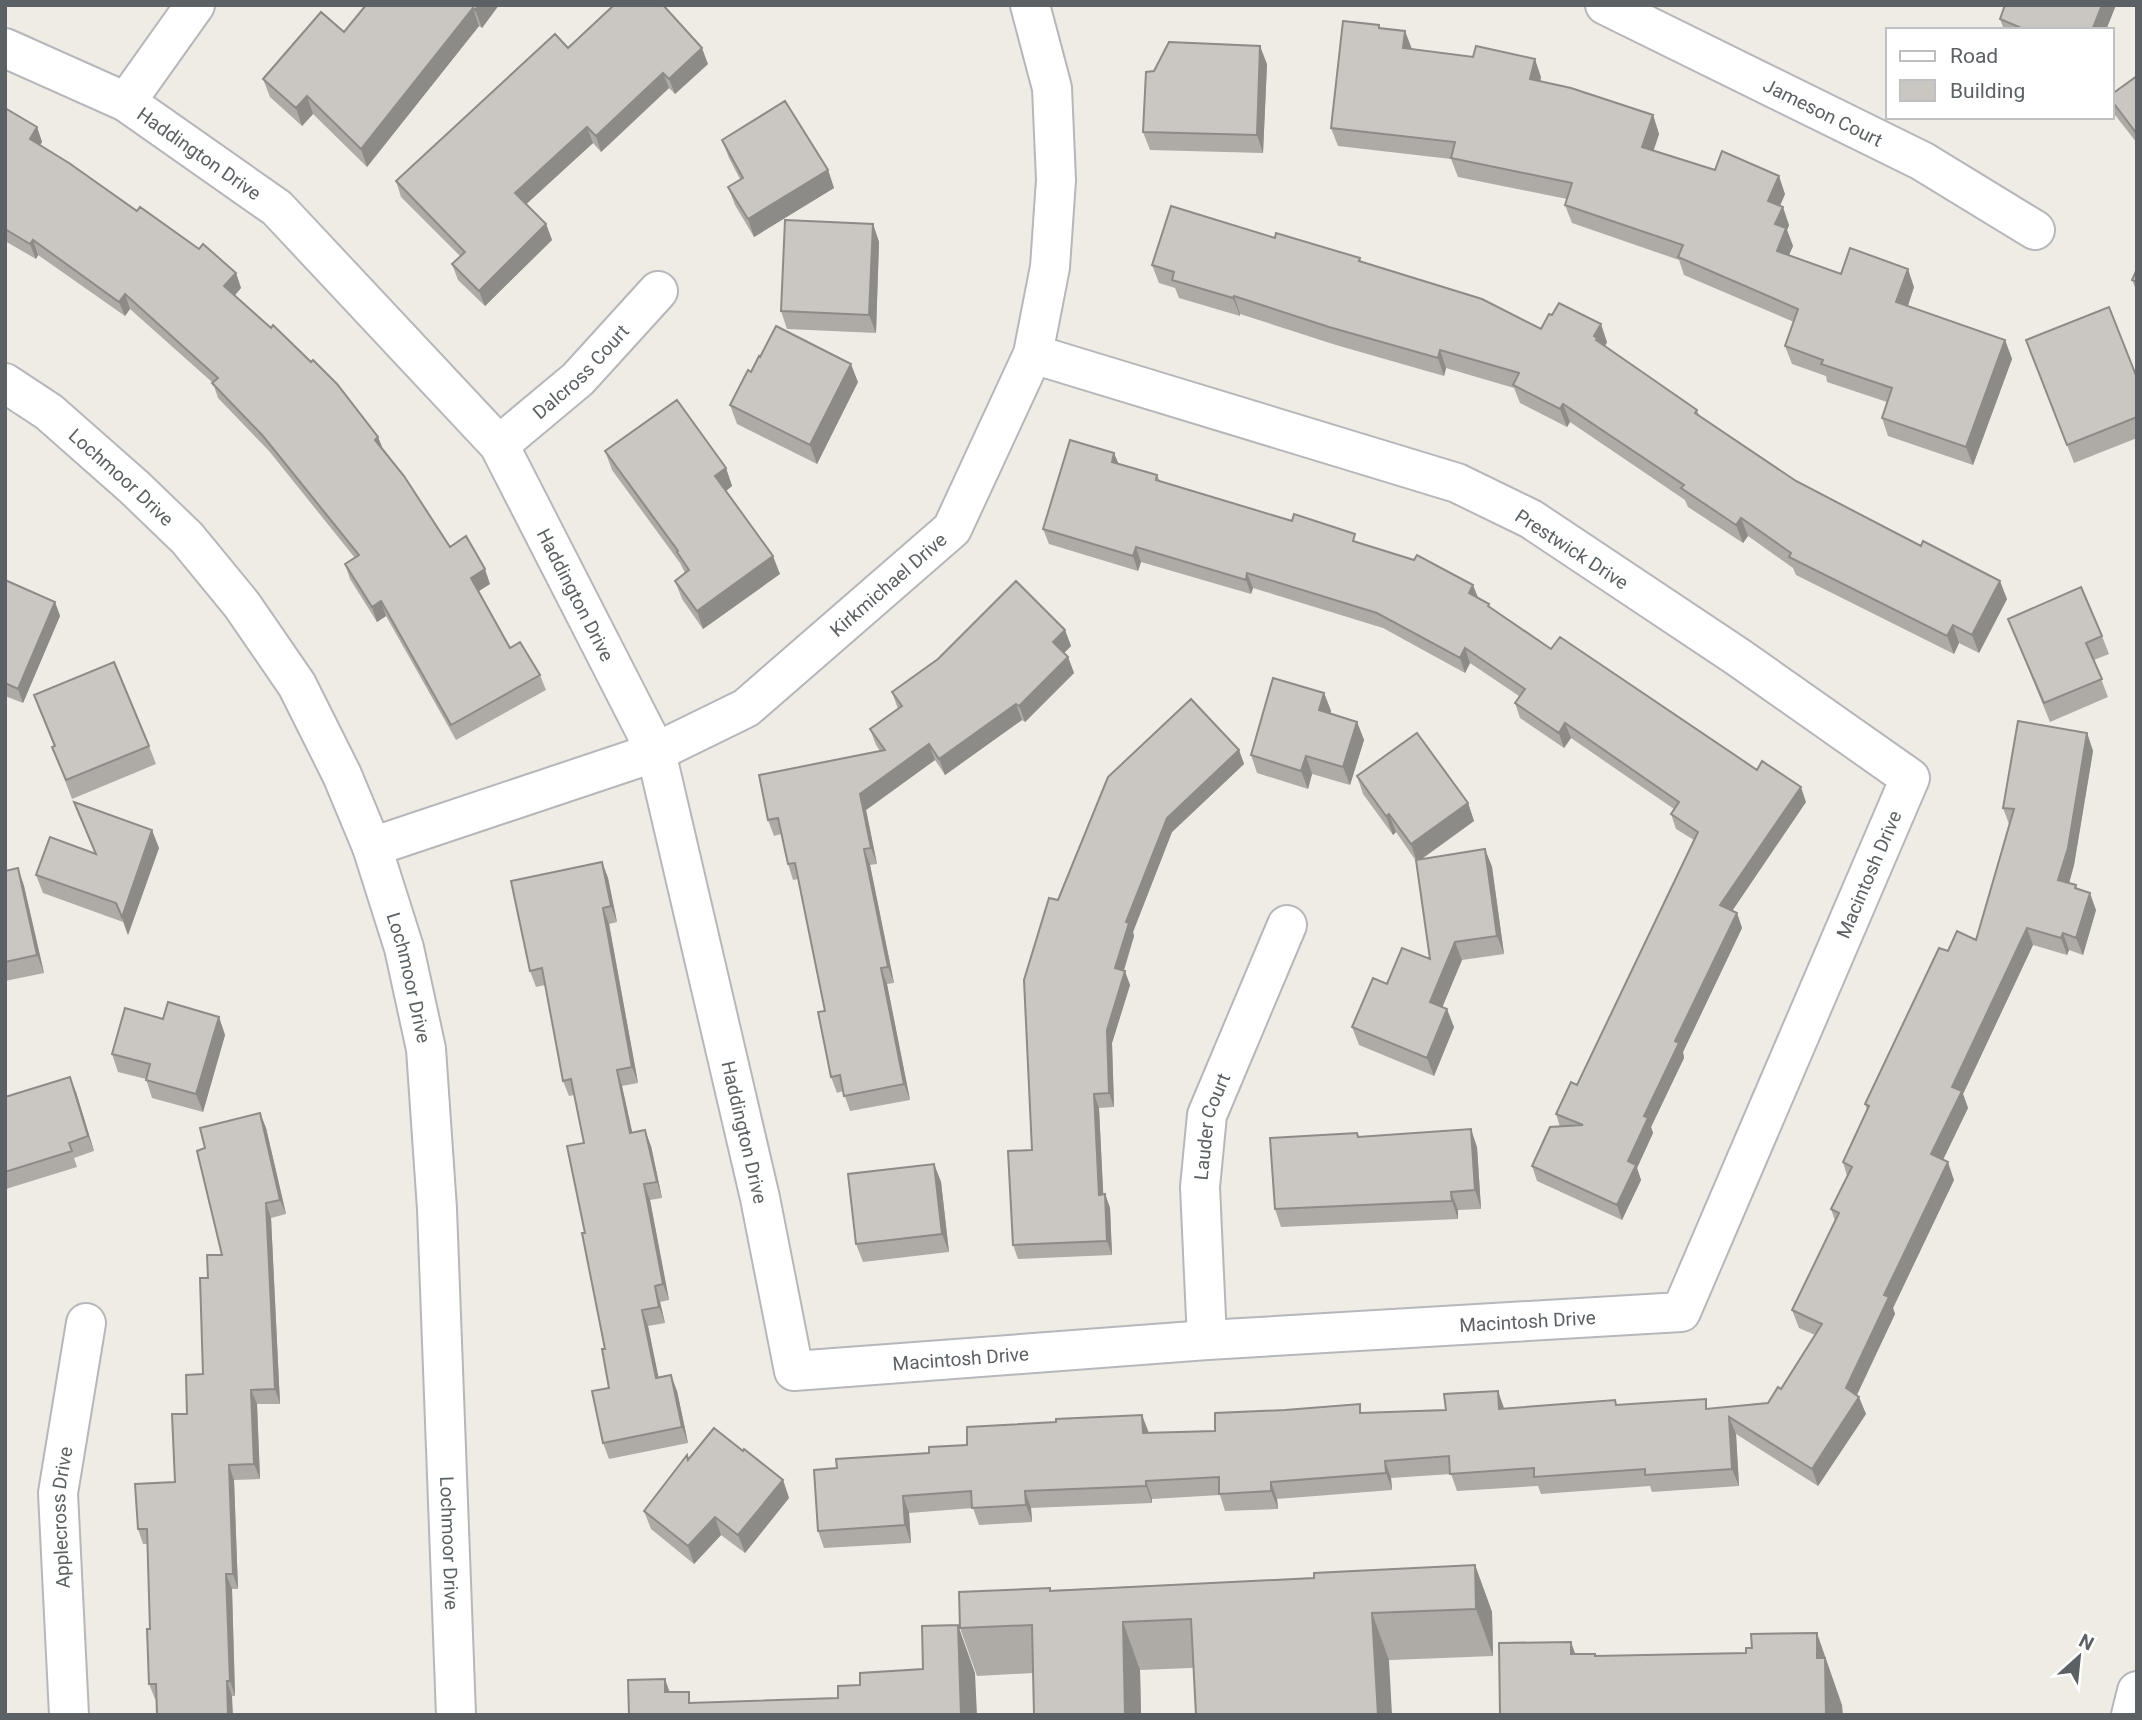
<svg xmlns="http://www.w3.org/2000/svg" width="2142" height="1720" viewBox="0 0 2142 1720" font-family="Roboto,sans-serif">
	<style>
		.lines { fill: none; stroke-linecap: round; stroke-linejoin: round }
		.minor-casing { stroke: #b5b7bb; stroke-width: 42 }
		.tertiary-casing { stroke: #b5b7bb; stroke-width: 42 }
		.minor { stroke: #fff; stroke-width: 38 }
		.tertiary { stroke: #fff; stroke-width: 38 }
		.wall { fill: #aeaba7 }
		.shaded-wall { fill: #8d8b88 }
		.building { fill: #cac7c2; stroke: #8d8b88; stroke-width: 2 }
		.labels { text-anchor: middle; stroke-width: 6; stroke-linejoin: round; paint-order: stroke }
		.street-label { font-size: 19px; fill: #5c6165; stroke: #fff }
	</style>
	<rect width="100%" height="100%" fill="#efece5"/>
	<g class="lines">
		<defs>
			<g id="minor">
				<path id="s1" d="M1605,5l317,156 113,69"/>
				<path id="s2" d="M5,48l121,54 151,106 222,237 157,307 104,446 34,173 413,-31 474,-28 229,-534 -172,-121 -207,-138 -74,-36 -424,-129"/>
				<path d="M126,102l69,-97"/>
				<path id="s3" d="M499,445l79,-66 80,-88"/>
				<path id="s4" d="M372,847l284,-95 90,-44 206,-179 81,-175 17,-87 6,-87 -4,-92 -22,-83"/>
				<path id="s5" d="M1207,1340l-7,-153 7,-72 80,-190"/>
				<path id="s6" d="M69,1715l-11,-222 28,-170"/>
			</g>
			<g id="tertiary">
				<path id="s7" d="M5,383l44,29 85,75 53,51 55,67 55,80 45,90 30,72 32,101 22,101 11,160 19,506"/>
				<path d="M2131,1715l6,-24"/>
			</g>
		</defs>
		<!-- minor casing -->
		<use href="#minor" class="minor-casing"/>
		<!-- tertiary casing -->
		<use href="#tertiary" class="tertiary-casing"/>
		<!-- minor -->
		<use href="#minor" class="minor"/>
		<!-- tertiary -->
		<use href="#tertiary" class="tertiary"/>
	</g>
	<!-- wall -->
	<path class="wall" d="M366,5h133l-17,23 -3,-2 -112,141 -54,-53 -11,12 -32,-29 -7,-18 81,-47z
		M2005,5h111l-10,25h-102l-4,-11z
		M1379,25l1,3 32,21 129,28 -1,4 113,34 6,19 -6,16 132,44 -5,12 9,19 -2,5 6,16 -4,9 52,19 73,13 -6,19 97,34 7,19 -39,106 -85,-29 -6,-18 5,-16 -60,-20 -1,-6 -34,-12 -7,-18 9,-24 -110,-47 -5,-15 -107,-37 -7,-18 2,-6 -109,-22 -7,-18 -113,-13 -7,-18z
		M568,48l140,16 -33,30 -6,-6 -68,64 -8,-9 -67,61 20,20 6,16 -67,66 -27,-26 -6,-16 8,-8 -59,-59 -5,-16z
		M1267,64l-4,89 -113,-3 -7,-18z
		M2137,76v67l-22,-28 -3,-9v-12z
		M5,108l32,19 5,15 -2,3 97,66 62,38 37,24 5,15 -6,7 143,142 5,13 67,97 40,37 -12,7 32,57 30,27 6,15 -90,50 -70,-124 -9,6 -27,-43 -5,-15 10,-6 -86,-107 -51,-53 -5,-15 -83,-74 -5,7 -87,-61 -2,4 -31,-18z
		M722,140l106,30 6,18 -80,49 -19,-32 -7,-18 12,-8 -11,-21z
		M873,224l6,18 -3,91 -89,-4 -6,-18z
		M1275,238l85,20 1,4 180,67 66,13 -2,5 92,63 2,5 97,66 211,118 -28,54 -20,-10 -5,11 -158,-79 -3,-7 -45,-32 -5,7 -55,-36 -3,-7 -115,-78 -3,5 -47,-24 -6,-15 -68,-20 -2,8 -108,-31 -96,-31v2l-61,-18 -4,-10 -16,-5 -7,-18z
		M2137,269v23l-5,-12z
		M2026,340l111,38v60l-63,25z
		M751,372l107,10 -41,82 -80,-40 -7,-19z
		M605,451l121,17 6,18 -6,5 54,83 -77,55 -21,-30 -7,-18 10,-8 -5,-10 -68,-93z
		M1118,464l39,11 3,6 198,61 120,56 11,6 1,4 61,41 206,121 49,32 -74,109 5,2 5,15 -59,124 1,6 -33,69 2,6 -16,35 4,12 -19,40 -85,-39 -5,-15 28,-39 -4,-13 21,-29 117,-245 -18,-11 -5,-15 3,-5 -103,-71 -7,10 -44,-30 -5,-15 4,-7 -49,-33 -5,10 -82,-45 -130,-40 -2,6 -110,-32 -3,9 -89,-27 -6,-15z
		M5,580l50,22 5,14 -37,87 -18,-7z
		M2008,619l94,17 7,18 -15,6 14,37 -58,25z
		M1065,630l6,16 -7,7 4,4 6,16 -49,49 -3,-2 -77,55 -10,-15 -69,50 11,54 -7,1 24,118 -7,1 23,116 -60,11 -7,-20 -6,2 -6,-16 -6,-66 -27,-132 -5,1 -5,-16 -7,-30 -7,2 -6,-16 112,-69 -4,-6 -6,-16 28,-20 -6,-17z
		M1324,693l7,18 -1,3 27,8 7,18 -14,45 -38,-11 -4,15 -51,-16 -6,-18z
		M34,695l115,51 7,18 -84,35 -20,-52 2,-1z
		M2087,733l6,18 -19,114 -5,18 7,2 1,4 19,21 -13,45 -14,-5 -2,5 -34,-10 -70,149 5,14 -25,52 11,20 -61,128 2,6 -38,81 9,19 -48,72 -82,-52 3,52 -87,6 -2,-6 -109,8 -3,-8 -81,5 -6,-17 -60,4 1,12 -115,9 1,10 -53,2 -5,-16 -68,4v4l-121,5 1,14 -53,3 -6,-17 -64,5 2,30 -87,5 -6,-17 19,-63 92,-15 127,-31 93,11 66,-2 148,-18 254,-8 92,4 59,-6 13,-14 34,-54 -16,-7 -7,-18 43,-89 -4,-12 16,-33 -4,-14 24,-52 -2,-6 83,-153 28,-11 33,-116 -6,-16z
		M1239,750l5,14 -72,68 -39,100 1,4 -10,35 6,14 -18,58 2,64 -15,1 4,86h2l5,14 2,47 -94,4 -5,-14 19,-95 26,-250z
		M1357,776l111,27 6,18 -52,38 63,-10 7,18 12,87 -42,6 -20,47 12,20 -20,49 -75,-31 -7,-18 35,-43 43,-25 -14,-98 -20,-29 -3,3 -30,-41z
		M74,802l85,46 -31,87 -5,-13 -80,-29 -7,-18 59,-21z
		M602,862l6,16 9,44 -8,2 29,159 -16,3 10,47 19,13 11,52 -12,2 19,100 -9,2 5,21 -17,3 10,52 19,13 11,52 -79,16 -6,-16 6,-55 -4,-39 -20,-116 -1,-90 -10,-48 -5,1 -6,-15 -18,-96 -9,2 -6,-16z
		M18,868l6,18 20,87 -39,8v-110z
		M219,1017l6,18 -22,77 -51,-14 -6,-19 -28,-7 -6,-18 51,-35z
		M76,1092l18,59 -20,7 3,9 -68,21 -4,2v-93z
		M260,1113l6,15 20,86 -15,4 9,186h-23l3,75 -26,1 4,109h-6l3,107 -80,3 -6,-15 1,-55 -3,-85h-4l-5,-15 37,-47 12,-68 16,-40 5,-96 14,-23 -17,-107z
		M1357,1133l2,4 118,10 4,62 -23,1v9l-177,8 -6,-18z
		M934,1164l7,18 8,70 -86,10 -7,-18z
		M743,1451l40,29 6,18 -44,55 -24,-18 -27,29 -43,-35 -7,-18 43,-56 2,5z
		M1475,1565l17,47 1,44 -353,14 1,45h-107l-1,-42 -56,3 -17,-48 91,-38 263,-12z"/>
	<!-- shaded-wall -->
	<path class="shaded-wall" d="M479,5h20l-17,23 -7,-18z
		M2102,5h14l-10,25h-14z
		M473,8l6,18 -112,141 -6,-18z
		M1405,31l7,18 -9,-1z
		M1260,46l7,18 -4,89 -6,-18z
		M702,48l6,16 -33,30 -6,-15z
		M1535,59l6,18 -4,20 -7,-18z
		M663,73l6,15 -68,64 -5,-16z
		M307,96l6,18 -11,12 -6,-18z
		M1653,115l6,19 -10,31 -7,-18z
		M37,127l5,15 -7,12 -5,-15z
		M587,127l6,16 -72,66 -6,-16z
		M828,170l6,18 -80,49 -6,-18z
		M1779,176l6,18 -11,25 -6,-18z
		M1783,207l6,18 -2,5 6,16 -10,23 -6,-18 -2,-27z
		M546,224l6,16 -67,66 -6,-15z
		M873,224l6,18 -3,91 -7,-18z
		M33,240l5,15 -2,4 -6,-15z
		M1908,269l6,18 -11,33 -7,-18z
		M236,273l5,15 -11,13 -6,-15z
		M125,294l5,15 -5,7 -6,-14z
		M1234,296l6,18v2l-7,-18z
		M1601,324l6,18 -5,9 -8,-15z
		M2005,340l7,19 -39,106 -7,-18z
		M1440,350l6,18 -2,8 -6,-18z
		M851,364l7,18 -41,82 -7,-19z
		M1563,404l7,18 -3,5 -7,-18z
		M378,437l6,15 -9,-12z
		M1114,453l6,14 -8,-5z
		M726,468l6,18 -10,8 -7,-18z
		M1741,518l7,18 -5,7 -7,-18z
		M1136,547l5,15 -3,9 -5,-15z
		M773,556l7,18 -77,55 -6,-18z
		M485,569l5,15 -14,9 -5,-15z
		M1247,573l6,15 -2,6 -5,-14z
		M2000,581l7,18 -28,54 -7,-18z
		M1473,585l6,15 -10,-7z
		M381,601l5,15 -9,6 -5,-15z
		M55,602l5,14 -37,87 -5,-14z
		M1953,625l6,18 -5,11 -7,-18z
		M1065,630l6,16 -12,12 -6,-16z
		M1465,648l5,15 -5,10 -5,-15z
		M1068,657l6,16 -49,49 -6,-16z
		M1324,693l7,18 -5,18 -7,-19z
		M1016,704l6,16 -77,55 -6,-16z
		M1357,722l7,18 -14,45 -7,-18z
		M1565,723l6,15 -7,10 -5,-15z
		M2087,733l6,18 -19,114 -9,33 -7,-18z
		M929,744l6,16 -69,50 11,54 -6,-16 -11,-54z
		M1239,750l5,14 -72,68 -39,100 1,4 -14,46 -5,-14 11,-46 41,-104z
		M1306,756l6,18 -4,15 -7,-18z
		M1801,787l5,15 -80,118 -6,-15z
		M1468,803l6,18 -57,41 -6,-18z
		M1389,814l7,18 -3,3 -7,-19z
		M152,830l7,18 -31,87 -6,-18z
		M864,849l6,16 24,118 -6,-16z
		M1485,849l7,18 12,87 -7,-18z
		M602,862l6,16 9,44 -6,-16z
		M18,868l6,18 20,87 -7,-18z
		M2090,893l6,17 -13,45 -7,-17z
		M603,908l6,16 29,159 -6,-16z
		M1737,913l5,15 -59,124 1,6 -33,69 2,6 -16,35 4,12 -19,40 -5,-15 11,-44 16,-45 31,-75z
		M2027,928l6,17 -70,149 5,14 -31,64 -6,-18 21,-67z
		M2063,933l6,17 -2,5 -6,-17z
		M1455,942l7,18 -25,60 -7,-18z
		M881,968l6,16 23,116 -6,-16z
		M1125,971l5,14 -18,58 2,64 -5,-14 -2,-63z
		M1447,1009l7,18 -20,49 -7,-18z
		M219,1017l6,18 -22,77 -7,-18z
		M617,1070l5,16 14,63 -6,-16z
		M70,1077l6,15 18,59 -6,-15z
		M1094,1094l5,14 5,100 -5,-13z
		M260,1113l6,15 20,86 -6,-14z
		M1471,1129l6,18 4,62 -6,-19z
		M645,1130l6,16 11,52 -5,-16z
		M1948,1162l6,18 -61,128 2,6 -43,91 -6,-17 38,-93z
		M934,1164l7,18 8,70 -7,-18z
		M644,1184l6,16 19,100 -6,-16z
		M1451,1192l7,18v9l-6,-18z
		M1105,1194l5,14 2,47 -5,-14z
		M266,1203l5,15 9,186 -5,-15z
		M655,1286l5,16 5,21 -6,-16z
		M642,1310l6,16 14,68 -6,-16z
		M671,1375l6,16 11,52 -6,-16z
		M251,1390l6,14 3,75 -6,-15z
		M1498,1391l6,17 -5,1z
		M1859,1397l7,17 -48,72 -6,-17z
		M1142,1415l7,18 1,18 -7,-18z
		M1729,1417l7,17 3,52 -7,-17z
		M1385,1461l6,17 1,12 -6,-17z
		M229,1465l5,15 4,109 -5,-15z
		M783,1480l6,18 -44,55 -7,-18z
		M1146,1481l6,18v4l-6,-17z
		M1271,1482l6,17 1,10 -7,-18z
		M1025,1491l6,17 1,14 -6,-17z
		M903,1496l6,17 2,30 -6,-18z
		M715,1517l6,18 -27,29 -6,-18z
		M1475,1565l17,47 1,44 -17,-47z
		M226,1574l6,15 3,107 -5,-15z
		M1372,1613l17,47 3,55h-14z
		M1123,1622l17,48 1,45h-16z
		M958,1625l17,48 2,42h-16z
		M1817,1633l25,72 1,10h-17l-9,-57z
		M1571,1642l17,47 -17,-35z
		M665,1679l13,36 -13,-23z
		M227,1681l5,15 1,19h-5z"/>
	<!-- building -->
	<path class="building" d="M366,5h113l-4,5 -2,-2 -112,141 -54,-53 -11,12 -33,-29 58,-67 23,20z
		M614,5h49l39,43 -33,31 -6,-6 -67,63 -9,-9 -72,66 31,31 -67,67 -27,-27 13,-12 -69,-71 159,-147 13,14z
		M2005,5h97l-10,25h-66l-26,-11z
		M1343,21l36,4v3l26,3 -2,17 70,9 3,-11 59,13 -5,20 41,9 82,27 -11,32 73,23 7,-19 57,25 -11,25 15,6 -8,17 11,4 -9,23 64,23 9,-26 58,21 -12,33 109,38 -39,107 -84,-29 10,-30 -71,-24 2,-4 -38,-14 13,-37 -120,-52 5,-12 -118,-40 7,-22 -121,-25 4,-16 -124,-14z
		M1169,42l91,4 -3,89 -114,-3 3,-60 8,-1z
		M2137,76v58l-25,-33v-7z
		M785,101l43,69 -80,49 -20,-32 15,-9 -21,-38z
		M5,108l32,19 -7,12 39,24 68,48 3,-4 59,42 4,-5 33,29 -12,13 47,42 2,-3 38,37 2,-2 24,24 41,53 -3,3 29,36 46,71 16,-11 19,33 -14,9 39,70 10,-6 20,33 -89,50 -70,-124 -9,6 -27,-43 14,-9 -96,-119 -51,-53 6,-5 -93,-84 -6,8 -86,-62 -3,4 -25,-15z
		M1171,206l104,32 1,-5 84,25 -1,3 123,38 59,30 8,-15 3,1 7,-12 42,21 -7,12 3,2 -1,2 101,70 -2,3 101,68 125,65 2,-5 77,40 -28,54 -19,-10 -6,11 -158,-79 2,-4 -50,-35 -5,7 -55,-37 3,-3 -121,-81 -3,5 -47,-24 6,-12 -79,-23 -2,8 -109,-31 -95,-31 -1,2 -61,-18 2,-8 -22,-7z
		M785,220l88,4 -4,91 -88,-4z
		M2137,269v13l-5,-2z
		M2109,307l28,71v39l-70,28 -41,-105z
		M776,326l75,38 -41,81 -80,-40 18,-35 3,2 8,-16 1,1z
		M677,400l49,68 -11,8 58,80 -76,55 -22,-30 14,-11 -12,-18 1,-1 -73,-100z
		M1070,440l44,13 -2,9 45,13 -1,5 136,41 2,-7 61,20 -2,7 61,19 3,-5 56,30 -4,8 20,11 -1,2 63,43 9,-12 197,133 5,-9 39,26 -81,118 17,8 -62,128 4,2 -35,73 4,2 -20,43 8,4 -19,40 -85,-39 18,-39 33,-2 -27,-11 15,-32 6,3 121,-253 -27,-18 8,-12 -114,-79 -6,10 -44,-30 10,-14 -60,-41 -5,10 -83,-45 -130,-40 -1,7 -110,-33 -3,9 -90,-27z
		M5,580l50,22 -37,87 -13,-6z
		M1016,581l49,49 -12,12 15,15 -49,49 -3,-2 -77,55 -10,-15 -69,50 11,54 -7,1 24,118 -7,1 23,116 -60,12 -4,-21 -9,2 -13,-65 7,-1 -30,-148 -7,1 -10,-46 -10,2 -9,-45 126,-25 -15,-21 32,-23 -10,-14 46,-33z
		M2081,587l21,49 -16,7 16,36 -58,24 -36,-84z
		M114,662l35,84 -83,34 -14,-33 3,-1 -21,-51z
		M1273,678l51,15 -5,17 38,12 -14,45 -37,-11 -5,15 -50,-16z
		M1191,699l48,51 -72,68 -41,104 3,1 -14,45 10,3 -18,59 2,63 -15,1 5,101 6,-1 2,47 -94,4 -5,-94 24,-1 -8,-170 25,-82 9,2 50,-123z
		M2018,721l69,12 -19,115 -10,32 18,5 -1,3 15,5 -14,45 -13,-5 -2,5 -34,-10 -75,159 10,4 -31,63 17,8 -64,133 5,2 -43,91 13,9 -47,72 -83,-52 3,52 -87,6v-6l-111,8v-9l-84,6 -1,-18 -64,5 1,12 -115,9v9l-52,3v-17l-73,4v5l-121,5 1,14 -54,3 -1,-17 -68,5 2,29 -87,6 -4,-61 23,-2 -1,-9 93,-6v-6l38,-2v-18l89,-5v-3l86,-4 1,18 72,-2v-18l70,-3 75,-6v9l86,-3 -2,-16 54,-3 1,18 116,-9 1,5 90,-6v10l62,-6 10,-16 3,2 41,-65 -30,-14 47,-97 -8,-4 21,-42 -9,-5 26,-56 -4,-2 74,-156 9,3 9,-20 19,9 38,-131 -11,-1z
		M1417,733l51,70 -57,41 -22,-30 -3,2 -29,-40z
		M74,802l78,28 -30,87 -6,-14 -80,-28 14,-38 46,17z
		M1485,849l12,87 -42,6 -25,60 17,7 -20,49 -75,-31 21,-49 14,6 15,-36 28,11 -14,-99z
		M602,862l9,44 -8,2 29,159 -15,3 13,63 15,-3 12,52 -13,2 19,100 -8,2 4,21 -17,3 14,68 15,-3 11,52 -79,16 -11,-52 17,-3 -7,-39h3l-23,-116h3l-18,-87 17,-3 -13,-64 -8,2 -21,-113 -12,3 -19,-90z
		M18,868l19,87 -32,7v-91z
		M168,1002l51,15 -23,77 -50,-14 4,-16 -38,-10 13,-46 38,11z
		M70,1077l18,59 -19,7 3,8 -67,21v-75z
		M260,1113l20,87 -14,3 9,186 -24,1 3,74 -25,1 4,109h-7l4,107h-3l1,34h-71l-1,-31h-7l-2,-55h3l-3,-100h-9l-3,-45 40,-2 -3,-68h15l-1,-39 17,-1 -3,-96h8l-1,-23h15l-25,-104 8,-3 -5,-20z
		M1471,1129l4,61 -24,2 1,9 -177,8 -5,-71 87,-5 1,4z
		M934,1164l8,70 -86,10 -8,-70z
		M714,1428l29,23 1,-2 39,31 -45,55 -23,-18 -27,29 -44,-35 43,-56 1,5z
		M1475,1565l1,44 -104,4 6,102h-182l-5,-96 -68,3 2,93h-91l-2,-90 -72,3 -1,-36 91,-4v3l264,-13v-5z
		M958,1625l3,90h-332l-1,-35 37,-1v13h24v11l149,-5v-12l22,-1v-12l63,-4 -1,-43z
		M1817,1633v25h8l1,57h-326l-1,-72 72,-1v12h24v2l151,-3v-5h6l-1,-14z"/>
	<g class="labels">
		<!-- street labels -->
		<g class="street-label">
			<text dy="7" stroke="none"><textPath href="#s1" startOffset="243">Jameson Court</textPath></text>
			<text dy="7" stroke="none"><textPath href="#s2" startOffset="222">Haddington Drive</textPath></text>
			<text dy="7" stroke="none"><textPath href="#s3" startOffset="110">Dalcross Court</textPath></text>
			<text dy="7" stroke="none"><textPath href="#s7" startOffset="150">Lochmoor Drive</textPath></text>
			<text transform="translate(1572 549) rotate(33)" y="7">Prestwick Drive</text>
			<text dy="7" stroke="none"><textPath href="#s4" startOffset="588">Kirkmichael Drive</textPath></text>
			<text dy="7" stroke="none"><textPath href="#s2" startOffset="810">Haddington Drive</textPath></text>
			<text dy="7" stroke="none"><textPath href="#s2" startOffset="2986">Macintosh Drive</textPath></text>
			<text dy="7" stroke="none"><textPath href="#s7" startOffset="738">Lochmoor Drive</textPath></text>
			<text dy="7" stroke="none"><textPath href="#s5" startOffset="215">Lauder Court</textPath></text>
			<text dy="7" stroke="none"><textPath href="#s2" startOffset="1377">Haddington Drive</textPath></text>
			<text dy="7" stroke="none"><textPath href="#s2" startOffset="2356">Macintosh Drive</textPath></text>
			<text dy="7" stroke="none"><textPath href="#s2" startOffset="1788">Macintosh Drive</textPath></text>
			<text dy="7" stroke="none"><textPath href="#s6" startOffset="198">Applecross Drive</textPath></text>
			<text dy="7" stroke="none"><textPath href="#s7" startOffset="1306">Lochmoor Drive</textPath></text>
		</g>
	</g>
	<!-- border -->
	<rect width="2142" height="1720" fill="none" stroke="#5c6165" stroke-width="14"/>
	<!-- legend -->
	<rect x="1886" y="28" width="228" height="91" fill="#ffffff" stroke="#bec0c1" stroke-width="2"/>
	<rect x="1900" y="51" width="35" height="10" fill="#ffffff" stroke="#bec0c1" stroke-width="2"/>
	<text x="1950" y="63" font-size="21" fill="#5c6165">Road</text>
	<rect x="1900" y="80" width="35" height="21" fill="#cac7c2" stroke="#bec0c1" stroke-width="2"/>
	<text x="1950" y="98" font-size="21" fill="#5c6165">Building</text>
	<!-- north arrow -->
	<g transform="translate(2079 1657) rotate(27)" stroke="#ffffff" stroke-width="5" paint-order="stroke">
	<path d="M0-5L12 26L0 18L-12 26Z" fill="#5c6165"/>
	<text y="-10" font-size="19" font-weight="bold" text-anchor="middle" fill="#5c6165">N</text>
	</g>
</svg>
